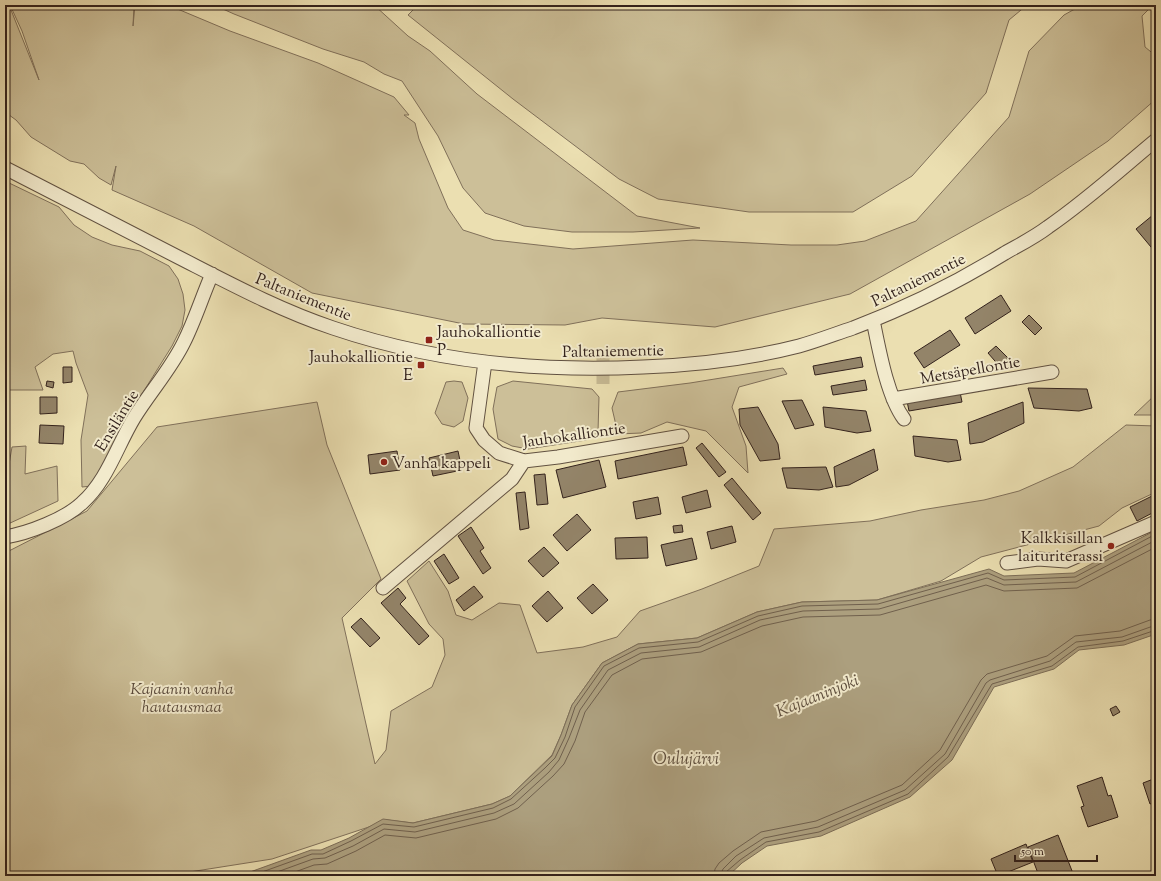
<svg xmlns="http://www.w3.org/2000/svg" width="1161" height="881" viewBox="0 0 1161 881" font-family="'Sorts Mill Goudy',serif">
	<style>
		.green { fill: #ccbf98; stroke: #80705a }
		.water { fill: #ac9f7e; stroke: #7c6d57 }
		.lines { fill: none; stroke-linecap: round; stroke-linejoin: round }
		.shore { stroke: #70604d; stroke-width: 1 }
		.building { fill: #938469; stroke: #33221c }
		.minor-tunnel { stroke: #c6b993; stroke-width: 13; stroke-dasharray: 13 6; stroke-linecap: butt }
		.minor-casing { stroke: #615141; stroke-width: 15 }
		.minor { stroke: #f2eacc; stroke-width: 13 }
		.poi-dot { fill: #8f2418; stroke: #f2eacc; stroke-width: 1.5 }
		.labels { text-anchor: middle; stroke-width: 4; stroke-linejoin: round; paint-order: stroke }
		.street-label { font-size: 16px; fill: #33221c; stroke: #f2eacc }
		.poi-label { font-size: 16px; fill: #33221c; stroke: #f2eacc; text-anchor: start }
		.park-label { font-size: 16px; font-style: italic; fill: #59493b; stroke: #f2eacc }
		.water-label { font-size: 17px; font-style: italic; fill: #5d4e3e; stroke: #f2eacc }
	</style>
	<rect width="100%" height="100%" fill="#ebdfb1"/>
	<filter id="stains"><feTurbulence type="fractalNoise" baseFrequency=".005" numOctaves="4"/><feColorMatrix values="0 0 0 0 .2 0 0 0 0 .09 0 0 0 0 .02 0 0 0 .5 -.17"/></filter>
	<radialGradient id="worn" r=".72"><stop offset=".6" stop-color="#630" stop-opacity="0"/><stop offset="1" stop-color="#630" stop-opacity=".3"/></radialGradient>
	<!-- green -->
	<path class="green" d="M5,5h4l30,75 -17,-49 -12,-26h60l19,4 -14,-4h59l-1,21 2,-21h33l62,26 88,32 76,34 15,18h-5l11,8 4,16 29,69 15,22 31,10 79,9 120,-9 98,5h46l28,-4 51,-20 93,-104 20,-66 35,-36 18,-10h71l-11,11 3,31 11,9v43l-48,42 -78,53 -180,100 -135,33 -113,-9 -37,7 -101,-1 -152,-31 -118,-67 -82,-36 4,-24 -5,19 -12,-7 -15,-14 -14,-3 -39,-24 -15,-17 -11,-8z
		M214,5h160l34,31 22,15 47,43 160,122 63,12 -67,4h-61l-48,-6 -39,-13 -22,-25 -25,-52 -36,-55 -18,-7 -20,-12 -41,-13 -89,-35z
		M418,5h609l-18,15 -23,73 -74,83 -59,36h-104l-91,-13 -39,-20 -106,-80 -105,-84z
		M5,181l54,26 15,18 18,12 20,8 28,6 29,15 9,13 5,15 2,16 -3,16 -10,20 -47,75 -33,65 -10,1 -1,-47 7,-45 -12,-32 -3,-12 -20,3 -18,13 8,23h-38z
		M783,368l4,6 -48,13 -7,20 14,39 2,27 -42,-42 -39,-9 -26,11 -23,1 -6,-26 6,-16 72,-9z
		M454,381l8,1 6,16 -5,23 -9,6 -12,-3 -7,-11 11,-31z
		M513,381l79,8 7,8 -1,35 -12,8 -58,9 -16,-3 -14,-7 -5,-30 4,-22z
		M1156,394v21h-22z
		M317,402l10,43 54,134 -39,39 33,146 11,-14 5,-39 41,-24 13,-32 -2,-16 -14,-15 -22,-43 22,-20 19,30 8,24 16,5 27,-17 21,2 17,48 46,-6 34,-10 23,-26 62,-22 57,-23 15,-37 96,-8 51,-11 63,-10 35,-9 54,-24 53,-42 30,1v66l-34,16 -23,18 -118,31 -40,24 -64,19 -75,2 -45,10 -60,26 -59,6 -36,19 -30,42 -11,30 -9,20 -42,41 -18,8 -79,19 -26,-3v1l-115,38 -108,17h-159v-323l82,-42 70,-84z
		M26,446l-1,28 32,-8 1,35 -50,23 -3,-1v-53h3l4,-23z"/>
	<!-- water -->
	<path class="water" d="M1156,530v104l-32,11 -45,5 -25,19 -60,18 -42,73 -42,37 -89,39 -54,10 -25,17 -14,13h-489l72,-26h10l28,-12 34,-19 30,4 79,-19 18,-8 42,-40 9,-21 11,-30 30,-42 36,-19 59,-6 60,-26 45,-10 75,-2 112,-31 15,7 70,-3z"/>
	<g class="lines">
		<!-- shore -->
		<path class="shore" d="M251,876l61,-22h11l28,-13 32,-17 31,3 79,-19 18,-9 34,-31 10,-10 10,-21 10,-30 29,-41 35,-18 59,-6 60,-26 44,-10 76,-2 110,-31 16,7 71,-3 81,-43
			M266,876l47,-17 12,-1 28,-12 31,-17 31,3 79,-19 20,-9 35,-32 10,-12 10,-22 11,-28 28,-40 33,-17 58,-6 61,-27 43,-9 76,-2 108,-31 17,7 72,-3 80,-42
			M284,876l30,-11 13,-1 29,-13 29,-16 31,3 80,-19 22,-11 35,-32 11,-12 11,-23 10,-29 27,-37 30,-16 59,-7 61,-26 41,-9 77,-2 106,-30 18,6 73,-3 79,-41
			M714,876l1,-7 4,-6 14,-12 28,-19 55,-11 86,-36 38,-35 41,-70 6,-6 60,-18 28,-20 45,-5 30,-11 6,-1
			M720,876l3,-7 13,-13 28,-18 54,-11 87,-37 40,-36 41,-71 4,-3 60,-19 26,-19 46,-5 34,-12
			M725,876l1,-4 14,-12 26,-18 53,-10 89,-38 40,-37 44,-73 60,-18 26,-19 45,-6 33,-11"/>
	</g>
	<!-- building -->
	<path class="building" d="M1153,215l3,3v35l-20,-24z
		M1001,295l10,16 -36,23 -10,-16z
		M1029,315l13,13 -7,7 -13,-13z
		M950,330l10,15 -36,23 -10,-15z
		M996,346l14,14 -9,8 -13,-15z
		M861,357l2,10 -48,8 -2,-9z
		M63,367h9v15l-9,1z
		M865,380l2,10 -34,5 -2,-9z
		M47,381l7,1 -1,6 -7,-2z
		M1028,388l59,1 5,19 -13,3 -45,-3z
		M960,392l2,10 -53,9 -2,-10z
		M40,397h17v16l-17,1z
		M802,400l12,25 -19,4 -13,-28z
		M1023,402l1,21 -41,19 -13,2 -2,-21z
		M758,407l20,37 2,15 -20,2 -20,-36 -1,-16z
		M823,407l43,4 5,20 -14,2 -32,-6z
		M40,425l24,1 -1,18 -24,-1z
		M913,436l44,4 4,20 -13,2 -33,-6z
		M5,441h4v12h-4z
		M702,443l24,29 -7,5 -23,-29z
		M683,447l4,18 -69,14 -3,-18z
		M874,449l4,21 -29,15 -13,2 -2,-20z
		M397,451l3,19 -30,4 -2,-19z
		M458,451l4,19 -29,6 -4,-18z
		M599,460l7,27 -43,11 -7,-28z
		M826,467l7,20 -14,3 -32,-2 -5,-20z
		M545,474l3,30 -11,1 -3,-30z
		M732,478l29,35 -8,7 -29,-35z
		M707,490l4,17 -25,6 -4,-16z
		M525,492l4,36 -9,2 -4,-37z
		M1156,494v17l-19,10 -7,-14z
		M658,497l3,17 -25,5 -3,-17z
		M577,514l14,16 -24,21 -14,-16z
		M682,525l1,7 -9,1 -1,-7z
		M732,526l4,16 -25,7 -4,-17z
		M471,527l13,21 -4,3 11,17 -8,6 -25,-38z
		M647,537l1,21 -32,1 -1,-21z
		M692,538l5,21 -31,7 -5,-21z
		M544,547l15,16 -16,14 -15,-16z
		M444,554l15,24 -10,6 -15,-23z
		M593,584l15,16 -16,14 -15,-16z
		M474,586l9,11 -19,14 -8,-11z
		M398,588l8,10 -6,6 29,32 -10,9 -38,-42z
		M548,591l15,17 -16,14 -15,-16z
		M361,618l19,20 -10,9 -19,-20z
		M1116,706l4,6 -7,4 -3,-7z
		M1102,777l6,19 3,-1 7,22 -30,10 -7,-20 3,-1 -7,-20z
		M1156,778v24l-6,2 -7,-21z
		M1058,835l16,41h-35l-11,-29z
		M1026,844l7,18 -35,14 -7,-17z"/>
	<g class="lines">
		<!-- minor-tunnel -->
		<path class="minor-tunnel" d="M603,354v30"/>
		<defs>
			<path id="minor" d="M5,168c58,30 116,60 173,89 51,26 101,53 155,71 100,34 205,44 310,39 53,-2 105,-8 156,-21 18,-5 36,-12 54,-18 53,-20 103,-45 152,-75 14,-8 30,-16 43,-26 38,-26 73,-58 108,-87
				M873,320c6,29 14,76 31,99
				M485,362l-9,66 8,12 15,13 25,8 34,-4 124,-21
				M893,399l159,-27
				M5,537c24,-4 60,-18 77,-34 25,-22 35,-57 52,-85 16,-26 37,-49 50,-76 11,-22 18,-45 28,-68
				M1007,563l31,-4 28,2 90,-39
				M383,588l129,-109 12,-18"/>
		</defs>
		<!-- minor casing -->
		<use href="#minor" class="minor-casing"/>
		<!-- minor -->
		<use href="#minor" class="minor"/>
	</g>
	<!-- markers -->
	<g class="poi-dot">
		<rect x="425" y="336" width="8" height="8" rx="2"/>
		<rect x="417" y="361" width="8" height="8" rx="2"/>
		<circle cx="384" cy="462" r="4"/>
		<circle cx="1111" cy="546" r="4"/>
	</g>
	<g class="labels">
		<!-- street labels -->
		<g class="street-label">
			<text transform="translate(918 279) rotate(-26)" y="6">Paltaniementie</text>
			<text transform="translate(304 296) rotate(22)" y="6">Paltaniementie</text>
			<text transform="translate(613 350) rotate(-1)" y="6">Paltaniementie</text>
			<text transform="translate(970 369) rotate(-10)" y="6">Metsäpellontie</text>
			<text transform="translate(116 420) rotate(-59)" y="6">Ensiläntie</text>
			<text transform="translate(574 434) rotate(-8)" y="6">Jauhokalliontie</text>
		</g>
		<!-- poi labels -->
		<g class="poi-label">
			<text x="437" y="337">Jauhokalliontie<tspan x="437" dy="18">P</tspan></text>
			<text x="413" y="362" text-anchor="end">Jauhokalliontie<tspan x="413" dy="18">E</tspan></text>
			<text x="392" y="468">Vanha kappeli</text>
			<text x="1103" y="543" text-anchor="end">Kalkkisillan<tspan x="1103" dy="18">laituriterassi</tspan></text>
		</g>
		<!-- park labels -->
		<g class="park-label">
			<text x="182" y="694">Kajaanin vanha<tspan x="182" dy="18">hautausmaa</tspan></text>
		</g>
		<!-- water labels -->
		<g class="water-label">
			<text transform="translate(817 695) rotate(-22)" y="6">Kajaaninjoki</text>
			<text x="686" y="764">Oulujärvi</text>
		</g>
	</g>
	<!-- margin -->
	<rect width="1161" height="881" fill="none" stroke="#ebdfb1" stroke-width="20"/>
	<rect x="6" y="6" width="1149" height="869" fill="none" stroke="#33221c" stroke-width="2"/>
	<rect x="10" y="10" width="1141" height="861" fill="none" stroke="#33221c"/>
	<!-- scale -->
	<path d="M1015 855v6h82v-6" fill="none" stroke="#33221c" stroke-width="2"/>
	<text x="1021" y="855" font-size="12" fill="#33221c" stroke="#f2eacc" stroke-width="3" paint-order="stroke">50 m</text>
	<rect width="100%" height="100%" filter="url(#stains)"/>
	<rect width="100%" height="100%" fill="url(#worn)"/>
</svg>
